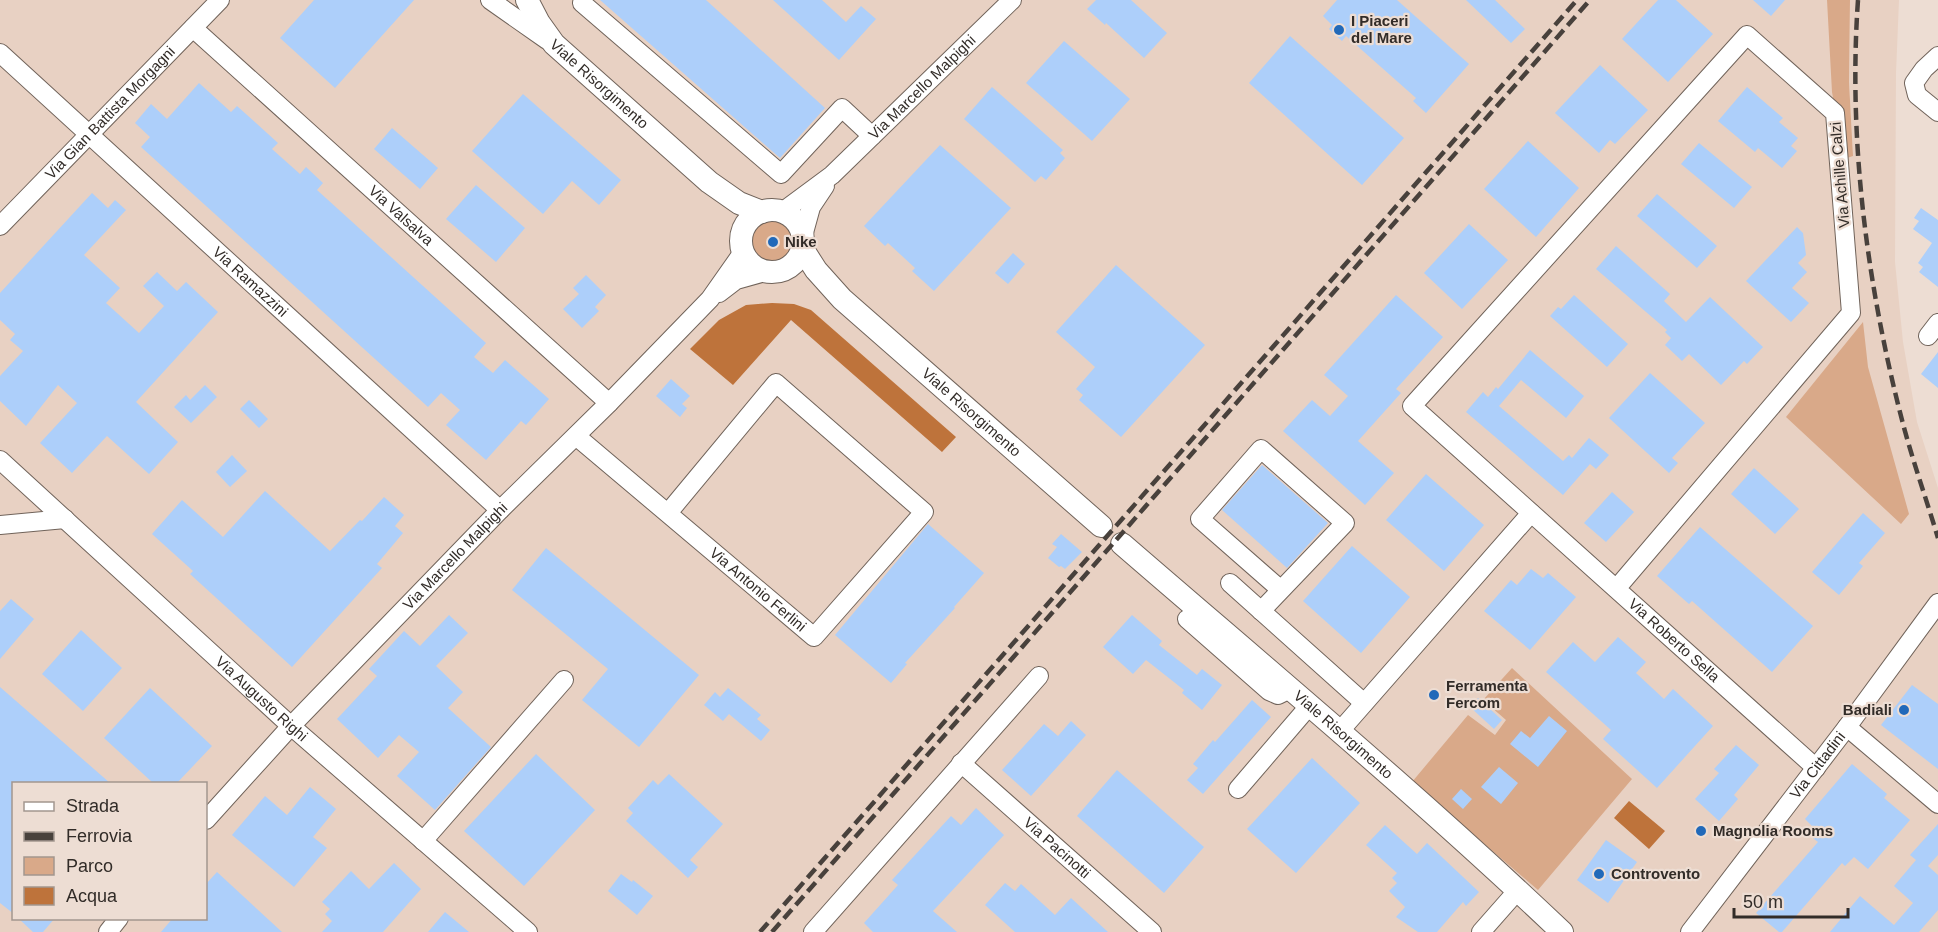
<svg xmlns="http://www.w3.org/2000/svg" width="1938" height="932" viewBox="0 0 1938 932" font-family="Arial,sans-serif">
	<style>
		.built { fill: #e8d1c3; fill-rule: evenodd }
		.green { fill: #d9a989 }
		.water { fill: #be733b }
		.building { fill: #adcffa }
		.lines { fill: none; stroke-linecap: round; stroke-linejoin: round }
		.minor-casing { stroke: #70635a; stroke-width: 20 }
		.major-casing { stroke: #70635a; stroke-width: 24 }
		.minor { stroke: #fff; stroke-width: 18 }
		.major { stroke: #fff; stroke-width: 22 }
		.rail { stroke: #48413c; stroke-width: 4.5; stroke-dasharray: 12 6; stroke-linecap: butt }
		.poi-dot { fill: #2169b9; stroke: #edddd3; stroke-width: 2 }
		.labels { text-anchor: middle; stroke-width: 4.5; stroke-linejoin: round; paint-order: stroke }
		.poi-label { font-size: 15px; font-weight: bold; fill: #322c28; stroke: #edddd3; text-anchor: start }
		.street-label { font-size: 15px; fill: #322c28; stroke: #edddd3 }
	</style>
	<rect width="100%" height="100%" fill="#edddd3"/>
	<!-- built -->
	<path class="built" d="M0,0h1827l26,156 -4,-74 1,-82h49l-3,73 -1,189 8,80 14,80 21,66v444h-1938zM14,784h192v134h-192z"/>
	<!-- green -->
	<path class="green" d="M1827,0h23l-1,82 4,74 -9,3 -12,-67z
		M747 241a25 25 0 1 1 50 0a25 25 0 1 1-50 0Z
		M1863,322l5,45 41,147 -8,10 -115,-107z
		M1512,668l120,111 -94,111 -126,-108 56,-67 27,20 11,-15 -23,-20z"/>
	<!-- water -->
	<path class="water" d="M772,303l22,1 17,6 145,127 -14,15 -151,-132 -58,65 -43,-36 29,-29 27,-15z
		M1629,801l36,30 -16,18 -35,-31z"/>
	<!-- building -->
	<path class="building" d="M314,0h100l-79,88 -55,-50z
		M600,0h106l119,108 -45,50z
		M773,0h49l24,22 15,-16 15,13 -37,41z
		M1096,0h35l36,33 -23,25 -38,-35 -1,2 -18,-16z
		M1337,0h60l72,64 -43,49 -13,-12 3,-3 -70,-62 -4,5 -13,-12 3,-4 -9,-9z
		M1466,0h29l30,29 -14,14z
		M1658,0h18l37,34 -45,48 -46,-43z
		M1753,0h32l-14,16z
		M1290,36l114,102 -42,47 -113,-102z
		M1064,41l66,58 -38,42 -66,-58z
		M1600,65l48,45 -33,34 -5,-4 -11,13 -44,-40z
		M199,83l32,29 6,-6 19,17 22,20 -6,6 28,25 6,-7 17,16 -6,7 169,153 -12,14 19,16 12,-13 44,39 -23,26 -5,-4 -35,39 -40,-35 14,-15 -19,-17 -13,14 -287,-260 9,-10 -15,-14 16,-19 16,15z
		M992,87l71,63 -3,3 5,5 -19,22 -5,-4 -6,6 -71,-63z
		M1747,87l36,31 -4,4 19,16 -7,8 6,5 -15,17 -24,-20 -3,4 -37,-31z
		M523,94l98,86 -22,25 -27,-24 -29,33 -71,-63z
		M392,128l46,40 -18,21 -46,-40z
		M1528,141l51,47 -43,49 -52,-48z
		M1699,143l53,44 -18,21 -53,-44z
		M940,145l71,63 -77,83 -22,-20 3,-3 -27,-25 -3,3 -21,-20z
		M476,185l49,43 -29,34 -50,-43z
		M92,193l16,15 7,-8 11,10 -42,45 36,33 -14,15 33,30 25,-27 -21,-20 14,-14 20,19 9,-9 32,30 -82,90 42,40 -29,32 -42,-38 -35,37 -32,-30 37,-40 -19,-18 -32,41 -26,-25v-25l23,-25 -13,-11 5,-6 -15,-14v-27z
		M1657,194l60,52 -20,22 -60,-52z
		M1921,208l17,12v67l-19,-15 4,-5 -5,-4 14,-20 -19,-14 6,-8 -5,-3z
		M1469,224l39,36 -46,49 -38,-36z
		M1797,227l6,6 3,22 -8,8 9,9 -15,16 17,15 -18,19 -45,-41z
		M1616,246l54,48 -6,7 22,21 24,-25 53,50 -16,17 -3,-3 -23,24 -32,-31 -7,7 -17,-16 6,-7 -6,-6 2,-2 -71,-61z
		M1013,253l12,11 -17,20 -13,-11z
		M1116,265l89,80 -84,92 -42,-37 4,-5 -7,-6 19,-22 -39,-35z
		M586,275l20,20 -11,12 4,4 -17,17 -19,-19 16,-15 -6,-6z
		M1396,295l47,42 -47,52 5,4 -43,48 36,32 -29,32 -82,-74 29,-31 18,16 18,-20 -24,-21z
		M1574,295l54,49 -21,23 -57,-51 8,-9 3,2z
		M1530,350l54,46 -18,22 -45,-38 -22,26 64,55 6,-6 3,3 17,-20 20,17 -13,14 -6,-5 -27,31 -97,-83 17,-20 5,5 8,-10 2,2z
		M1938,352v36l-17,-14z
		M1650,373l55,50 -33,35 6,5 -9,10 -60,-55z
		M671,379l19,17 -8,8 5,4 -7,9 -24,-21z
		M205,385l12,12 -26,26 -17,-16 12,-12 4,5z
		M249,400l19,19 -9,9 -19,-19z
		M232,455l15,16 -17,16 -14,-15z
		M1262,465l66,58 -41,45 -65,-58z
		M1754,468l45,41 -24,25 -44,-40z
		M1426,474l58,51 -40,46 -58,-51z
		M265,491l65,60 30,-31 2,1 22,-24 20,18 -9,11 8,7 -26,31 5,4 -90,99 -102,-93 3,-3 -41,-37 30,-34 41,37z
		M1612,492l22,20 -28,30 -22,-19z
		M1863,513l22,20 -26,30 4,3 -24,29 -27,-23z
		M928,524l56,49 -30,34 1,1 -50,55 2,1 -16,19 -56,-48z
		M1700,527l113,99 -41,46 -80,-71 -3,3 -32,-28z
		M1061,534l21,18 -17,17 -4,-3 -2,1 -11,-9 9,-11 -5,-3z
		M1352,546l58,51 -49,56 -58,-52z
		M546,548l153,127 -60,72 -57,-47 26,-31 -96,-79z
		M1531,569l12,9 5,-5 28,24 -46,53 -46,-39 27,-31 6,5z
		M11,599l23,20 -34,40v-48z
		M449,615l19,18 -32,33 27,26 -15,16 43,39 -56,63 -38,-34 22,-24 -20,-17 -21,23 -41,-39 40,-43 -8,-7 35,-38 16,15z
		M1132,615l30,26 -3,4 38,30 5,-6 20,16 -20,25 -20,-17 2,-3 -38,-30 -13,14 -30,-27z
		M81,630l41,38 -39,43 -41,-37z
		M1618,637l28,25 -10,11 28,26 9,-10 40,37 -56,62 -54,-49 8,-9 -65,-58 27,-30 22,20z
		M1912,685l26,19v65l-57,-44z
		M0,687l110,96h-96v131l-14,-11z
		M150,688l62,58 -35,37h-24l-49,-45z
		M728,688l33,27 -4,4 13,11 -9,11 -32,-27 -6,7 -19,-16 11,-13 5,5z
		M1478,698l24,22 -8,9 -24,-22z
		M1252,700l19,17 -68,77 -16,-14 11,-12 -5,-4 20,-24 2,2z
		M1549,716l18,15 -29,36 -28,-23 11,-13 9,7z
		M1071,721l15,14 -55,61 -29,-26 42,-46 14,12z
		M1736,745l23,20 -25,30 4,4 -19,22 -24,-22 24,-26 -5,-4z
		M536,754l59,56 -71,76 -60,-55z
		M1312,758l48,45 -64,70 -49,-44z
		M1852,764l35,30 -3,4 26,22 -42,49 -14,-12 -9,9 -3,-3 -60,69h-3l-23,-19 62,-71 -8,-6 5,-7 -10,-10z
		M1499,767l19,16 -17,21 -20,-17z
		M1117,770l87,77 -40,46 -87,-77z
		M669,774l54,50 -33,36 8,7 -10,11 -62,-57 7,-8 -5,-5 25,-28 5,5z
		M310,787l26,22 -23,28 14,11 -33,39 -62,-52 33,-39 22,19z
		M1461,789l11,10 -9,10 -11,-10z
		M976,808l28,27 -71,76 24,21h-84l-9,-9 34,-38 -6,-5 59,-64 10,9z
		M1938,824v31l-10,11 10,9v35l-19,22h-89l30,-36 34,29 19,-22 -19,-17 22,-26 -6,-5z
		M1385,825l32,29 10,-11 52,49 -13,14 -3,-4 -26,30h-19l-22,-15 9,-10 -16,-16 8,-8 -5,-5 5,-5 -31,-28z
		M1606,840l31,22 -29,41 -31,-23z
		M394,863l27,26 -38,43h-61l10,-11 -7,-7 5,-5 -8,-7 29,-31 18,18z
		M217,872l65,60h-121l12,-14h33v-34z
		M621,874l11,8 1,-2 20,16 -16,19 -29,-24z
		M1005,883l10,8 6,-7 34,31 16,-17 37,34h-93l-30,-27z
		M445,912l24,20h-41z
		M18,918h37l-12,14h-10z"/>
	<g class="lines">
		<defs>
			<g id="minor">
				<path d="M490,0l57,40"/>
				<path d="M582,3l199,171 61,-66 30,28"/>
				<path id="s1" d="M193,28l416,375"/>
				<path id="s2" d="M0,53l500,457"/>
				<path d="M1938,56l-14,13 -10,14 3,12 21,17"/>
				<path id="s3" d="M782,212l50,-37 180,-175"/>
				<path id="s4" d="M0,226l220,-226"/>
				<path d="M803,236l8,-29 14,-21"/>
				<path d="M719,293l17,-13 29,-8"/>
				<path d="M1928,336l10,-13"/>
				<path id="s5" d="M576,436l238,201 110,-125 -148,-129 -108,130"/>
				<path id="s6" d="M0,460l291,266 237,206"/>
				<path d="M0,525l65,-6"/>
				<path d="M1230,583l134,120"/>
				<path id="s7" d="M1616,589l235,-276 -16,-200 -88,-78 -335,371c135,121 270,241 404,362"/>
				<path d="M1261,611l84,-88 -84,-74 -61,70 81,71"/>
				<path d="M1187,619l82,72 9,4 12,-6"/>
				<path d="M1847,727l91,77"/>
				<path d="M1339,732l192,-219"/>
				<path id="s8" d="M961,763l191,169"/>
				<path d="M1238,789l72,-84"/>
				<path id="s9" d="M206,820l85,-94 209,-216 109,-107 101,-104 33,-47"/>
				<path d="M423,841l141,-161"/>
				<path d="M108,932l11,-14"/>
				<path d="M813,932l226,-256"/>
				<path d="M1481,932l37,-42"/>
				<path id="s10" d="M1690,932l157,-205 91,-124"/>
			</g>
			<g id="major">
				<path id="s11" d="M527,0l12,23 15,21 155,138 30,21 23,9"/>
				<circle cx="772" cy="241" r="31"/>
				<path id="s12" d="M802,248l14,22 26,29 259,227"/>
				<path id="s13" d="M1122,544c148,128 298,253 440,388"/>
			</g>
		</defs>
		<!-- minor casing -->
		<use href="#minor" class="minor-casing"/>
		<!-- major casing -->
		<use href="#major" class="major-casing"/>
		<!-- minor -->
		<use href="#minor" class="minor"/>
		<!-- major -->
		<use href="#major" class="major"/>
		<!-- rail -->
		<path class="rail" d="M1858,0c-10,140 9,285 44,420 10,39 24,78 36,118
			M760,932l817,-932
			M772,932l818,-932"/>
	</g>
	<!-- markers -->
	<g class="poi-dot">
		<circle cx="1339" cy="30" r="6"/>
		<circle cx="773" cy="242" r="6"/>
		<circle cx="1434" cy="695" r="6"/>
		<circle cx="1904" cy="710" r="6"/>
		<circle cx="1701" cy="831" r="6"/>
		<circle cx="1599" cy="874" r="6"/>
	</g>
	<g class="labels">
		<!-- poi labels -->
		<g class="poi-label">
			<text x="1351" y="26">I Piaceri<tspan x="1351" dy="17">del Mare</tspan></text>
			<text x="785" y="247">Nike</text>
			<text x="1446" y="691">Ferramenta<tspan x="1446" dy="17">Fercom</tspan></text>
			<text x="1892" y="715" text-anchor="end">Badiali</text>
			<text x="1713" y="836">Magnolia Rooms</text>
			<text x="1611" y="879">Controvento</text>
		</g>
		<!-- street labels -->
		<g class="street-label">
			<text dy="5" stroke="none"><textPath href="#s11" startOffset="112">Viale Risorgimento</textPath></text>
			<text dy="5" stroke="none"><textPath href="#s3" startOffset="188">Via Marcello Malpighi</textPath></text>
			<text dy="5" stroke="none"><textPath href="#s4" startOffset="158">Via Gian Battista Morgagni</textPath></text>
			<text transform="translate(1840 175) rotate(-95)" y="5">Via Achille Calzi</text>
			<text dy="5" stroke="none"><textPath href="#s1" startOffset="280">Via Valsalva</textPath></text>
			<text dy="5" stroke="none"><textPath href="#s2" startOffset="339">Via Ramazzini</textPath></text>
			<text dy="5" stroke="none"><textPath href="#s12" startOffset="237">Viale Risorgimento</textPath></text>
			<text dy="5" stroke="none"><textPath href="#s9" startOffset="363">Via Marcello Malpighi</textPath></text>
			<text dy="5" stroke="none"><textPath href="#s5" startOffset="238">Via Antonio Ferlini</textPath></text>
			<text dy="5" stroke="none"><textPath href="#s7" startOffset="1532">Via Roberto Sella</textPath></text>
			<text dy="5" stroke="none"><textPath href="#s6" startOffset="354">Via Augusto Righi</textPath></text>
			<text dy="5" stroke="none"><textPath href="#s13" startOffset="292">Viale Risorgimento</textPath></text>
			<text dy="5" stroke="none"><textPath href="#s10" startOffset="210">Via Cittadini</textPath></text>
			<text dy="5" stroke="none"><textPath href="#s8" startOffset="128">Via Pacinotti</textPath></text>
		</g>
	</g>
	<!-- legend -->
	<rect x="12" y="782" width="195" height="138" fill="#edddd3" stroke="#a2968f" stroke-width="1.5"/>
	<rect x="24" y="802" width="30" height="9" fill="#ffffff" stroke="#a2968f" stroke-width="1.5"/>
	<text x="66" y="812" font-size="18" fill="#322c28">Strada</text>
	<rect x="24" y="832" width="30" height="9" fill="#48413c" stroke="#a2968f" stroke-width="1.5"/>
	<text x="66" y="842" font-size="18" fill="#322c28">Ferrovia</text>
	<rect x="24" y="857" width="30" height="18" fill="#d9a989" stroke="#a2968f" stroke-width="1.5"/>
	<text x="66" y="872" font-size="18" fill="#322c28">Parco</text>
	<rect x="24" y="887" width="30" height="18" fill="#be733b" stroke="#a2968f" stroke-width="1.5"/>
	<text x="66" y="902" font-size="18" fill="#322c28">Acqua</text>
	<!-- scale -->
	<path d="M1734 908v9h114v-9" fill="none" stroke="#322c28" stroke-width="3"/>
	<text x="1743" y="908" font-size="18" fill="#322c28" stroke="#edddd3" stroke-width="4.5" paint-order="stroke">50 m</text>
</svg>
